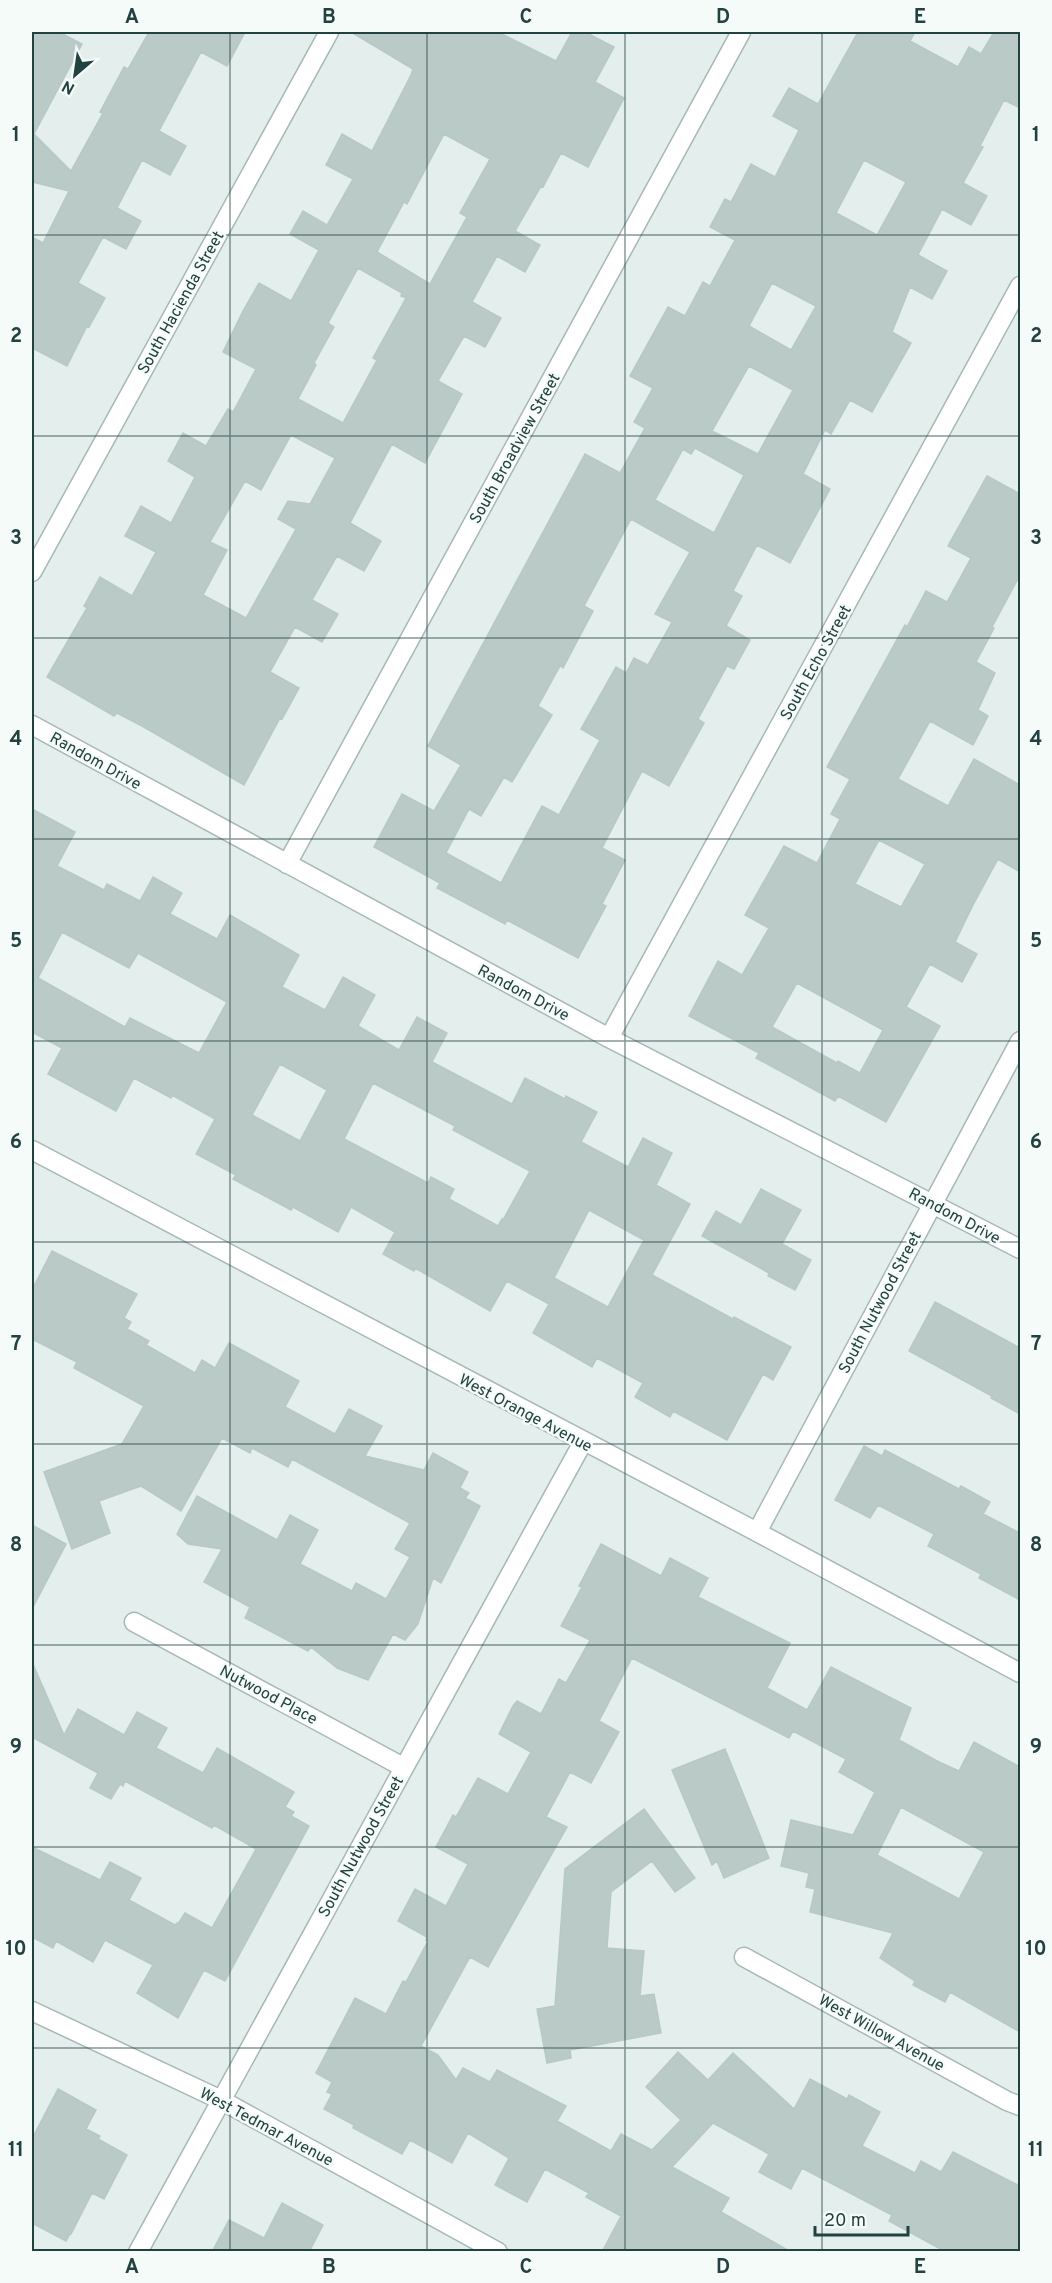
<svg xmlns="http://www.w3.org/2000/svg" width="1052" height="2283" viewBox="0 0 1052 2283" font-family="Overpass,sans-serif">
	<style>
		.building { fill: #b9cac7; stroke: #b6c9c6; stroke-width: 1.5; fill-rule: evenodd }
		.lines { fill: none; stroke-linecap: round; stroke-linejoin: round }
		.minor-casing { stroke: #a6b8b6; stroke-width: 21 }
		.minor { stroke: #fff; stroke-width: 18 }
		.grid { fill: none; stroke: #224241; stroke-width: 1.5; stroke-opacity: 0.55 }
		.labels { text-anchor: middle; stroke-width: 5; stroke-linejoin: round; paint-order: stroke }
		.street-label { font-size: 16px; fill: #224241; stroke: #f5fbf9 }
		.neatline { fill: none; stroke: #224241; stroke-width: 2 }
		.grid-label { font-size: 20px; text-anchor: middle; font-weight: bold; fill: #224241 }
	</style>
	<rect width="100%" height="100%" fill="#e4efed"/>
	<!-- building -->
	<path class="building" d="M32,32h27l23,12 -48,90 37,37 32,-58 -3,-1 24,-45 4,2 21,-37h96l-18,34 -26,-14 -42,79 27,15 -16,29 -28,-15 -25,48 24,13 -15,28 -23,-12 -25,46 27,15 -16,29 -2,-1 -20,40 -35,-18v-111l11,6 26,-52 -37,-9z
		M351,32h147l58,29 16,-29h13l29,15 -19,35 29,16 -36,69 -27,-14 -18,34 -2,-1 -26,45 25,14 -15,27 -28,-16 -25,46 29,16 -16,29 -21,-11 -26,45 24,13 -37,69 -33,-19 -42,79 31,18 -17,30 -27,-15 -25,44 26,14 -16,28 -27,-15 -25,45 29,16 -17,31 -2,-1 -36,67 -102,-59 -25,-13 -3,3 -67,-39 40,-69 -3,-2 16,-29 32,19 24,-44 -31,-16 16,-30 30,17 24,-46 -27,-16 15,-28 23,13 22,-37 5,3 23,-43 -33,-17 20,-41 16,-28 32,18 28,-51 -29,-16 13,-23 24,14 26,-46 -27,-14 16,-31 30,17 39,-76 2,-6zM444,134l46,25 -30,54 7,4 -37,67 -53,-32 27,-50 3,2zM358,268l44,25 -1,3 5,2 -33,60 4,2 -34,63 -45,-24 18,-34 -2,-2 20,-36 -6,-4zM291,435l44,23 -25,46 -22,-3 -10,18 18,10 -50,89 -43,-23 24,-45 -17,-8 35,-61 16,9z
		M858,32h57l-5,9 48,26 11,-20 12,7 13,-22h26v76l-16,-8 -24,46 3,1 -20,36 24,13 -16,29 -29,-16 -24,46 29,16 -15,28 -22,-12 -18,45 19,11 -39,69 -22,-12 -19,34 -6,-4 -22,44 27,15 -40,74 -33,-18 -24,46 9,5 -16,30 24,14 -16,29 -7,-3 -29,53 6,4 -35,63 -27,-15 -40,77 23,12 -23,44 4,2 -28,52 -71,-38 -2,4 -68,-36 3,-5 -66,-36 28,-53 32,17 27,-46 -33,-19 157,-292 35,19 25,-45 -11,-6 19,-34 -23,-12 38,-69 17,9 18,-34 7,4 25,-46 -25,-13 15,-28 6,3 20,-38 24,13 24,-47 -26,-14 16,-28 29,16zM864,160l42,22 -29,53 -41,-22zM772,283l44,23 -25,44 -42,-24zM749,366l44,24 -35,64 -46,-23zM695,448l49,27 -30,58 -59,-33 28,-51 8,5zM631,519l59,33 -35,62 17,8 -24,43 -14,-7 -8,15 -10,-6 -35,62 19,11 -41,75 -17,-9 -41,77 -55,-30 23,-44 12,7 23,-39 8,5 40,-67 -14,-9 22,-40 3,2 30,-57 -9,-5z
		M987,476l33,18v81l-28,52 2,1 -18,34 19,11 -17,37 10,6 -15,29 -43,-24 -32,58 50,27 26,-47 46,26v87l-22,-13 -25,46 -18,37 22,12 -15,28 -32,-18 -24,43 34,19 -54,96 -48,-26 -3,5 -79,-43 3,-5 -70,-37 29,-55 24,14 27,-47 -24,-13 39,-69 33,17 23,-44 -9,-5 19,-35 -23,-12 78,-142 2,2 19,-36 21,11 24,-44 -23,-12zM879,840l46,24 -24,43 -46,-23zM797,983l86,47 -23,43 -22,-12 -1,2 -65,-36z
		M32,809l43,23 -18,34 47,24 3,-6 33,17 13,-24 29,16 -12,21 47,25 13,-24 69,40 -17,32 43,23 18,-33 32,18 -17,31 41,24 18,-33 30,16 -15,29 80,42 13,-26 40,21 1,-3 31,16 -16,30 47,25 15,-29 29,15 -16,32 34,19 -38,71 81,44 1,-2 57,30 -18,33 -10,-6 -36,66 -54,-29 -3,6 -35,-20 8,-14 -46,-25 -5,9 -59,-34 16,-29 -42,-23 -17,30 -75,-43 -1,3 -31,-17 12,-22 -44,-25 -13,25 -45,-25 -2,3 -58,-31 3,-4 -40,-21 19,-35 -43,-24 -1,3 -37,-20 -18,33 -68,-37 14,-26 -30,-16zM62,932l67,36 9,-15 89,49 -28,51 -69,-35 -5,9 -87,-49zM280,1064l47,26 -27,51 -48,-26zM373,1083l82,43 -2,4 77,41 -27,49 -1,-1 -4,7 -49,-27 5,-10 -23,-12 -3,6 -84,-44zM589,1210l55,30 -36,67 -54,-29z
		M761,1189l40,21 -19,34 29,16 -16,30 -27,-14 1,-3 -67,-37 14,-25 25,14z
		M52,1251l85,43 -13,24 7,4 -4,7 22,12 -3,4 49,28 7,-13 13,8 14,-25 70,38 -14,26 50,27 14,-25 33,17 -17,30 59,14 9,-17 35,19 -8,16 9,5 -4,5 15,8 -39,77 -8,-5 -15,46 -13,16 -12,-6 -25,46 -31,-12 -26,-21 -3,4 -63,-33 5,-11 -46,-25 18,-33 -34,-5 -11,-10 20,-38 80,44 13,-25 28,15 -18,34 52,27 4,-8 30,16 24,-42 -15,-8 15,-26 -118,-64 -4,8 -36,-19 -2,5 -28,-15 -41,73 -40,-25 -42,15 11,32 -38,16 -28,-77 78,-28 22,-38 -70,-38 3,-6 -45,-23v-49z
		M935,1302l85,46v66l-29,-16 1,-2 -83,-45z
		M864,1446l18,10 3,-6 74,39 2,-3 29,16 -7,12 37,19v67l-41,-22 2,-4 -53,-28 6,-12 -56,-29 -8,13 -35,-18z
		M32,1525l34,19 -34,65z
		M601,1544l60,32 9,-18 38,20 -10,19 92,46 -23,45 40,22 24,-43 80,41 -12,32 40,22 20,9 15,-29 46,25v265l-70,-40 -5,10 -32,-17 2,-4 -35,-23 13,-25 -83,-21 5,-23 -9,-2 3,-14 -28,-7 10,-46 62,15 22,-43 -36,-20 7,-13 -53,-28 -4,7 -157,-80 -33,63 20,11 -28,51 -21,-11 -24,45 21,10 -79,140 -18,-10 -49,89 17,9 18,25 7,-12 27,14 7,-12 69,36 -9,15 54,30 10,-17 31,16 29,-30 -35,-33 32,-35 30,28 25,-27 61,56 16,-30 37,20 2,-4 31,17 -18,34 53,27 6,-12 20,11 12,-20 67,34v66h-74l-57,-31 3,-6 -90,-47 -11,21 -32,-17 10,-18 -56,-31 -41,44 57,31 -8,14 70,40h-189l19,-36 -35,-19 3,-4 -44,-24 -18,33 -32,-17 14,-27 -41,-25 -16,30 -42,-23 -8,14 -49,-26 1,-3 -30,-16 8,-15 -5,-2 5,-10 -16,-9 39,-75 31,16 17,-33 3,1 22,-41 -2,-1 1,-3 -29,-16 17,-32 31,17 22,-42 -32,-17 17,-32 3,2 22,-39 30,16 23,-42 -32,-18 14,-28 4,-5 24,13 18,-35 7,4 24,-43 -29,-14 21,-39 -3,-1zM901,1807l83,45 -25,47 -82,-44z
		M32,1662l32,73 14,-26 46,26 13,-23 30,16 -11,20 47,25 14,-25 77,44 -9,15 9,5 -3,4 18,10 -84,155 -21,-11 -26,48 -41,-25 16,-28 -48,-25 -12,22 -37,-21 -3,7 -21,-11v-90l68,33 10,-18 31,16 -12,22 46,25 2,-2 1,1 7,-11 27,15 44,-79 -42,-24 -2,3 -87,-47 -2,5 -3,-2 -9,15 -21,-11 8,-15 -66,-36z
		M725,1749l44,109 -45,20 -7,-17 -5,4 -40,-95z
		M644,1809l51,69 -20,14 -23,-31 -41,31 -4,56 37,3 -4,45 14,-2 7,39 -91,17 1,8 -24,5 -10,-54 18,-3 10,-137z
		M58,2089l38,21 -10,19 14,7 -2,3 29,16 -23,44 -12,-6 -21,41h-1l-4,7 -34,-18v-84z
		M282,2203l41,22 -14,27h-97l17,-32 35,18z"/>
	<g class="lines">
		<defs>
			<path id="minor" d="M32,572l297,-540
				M32,725l577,313 411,211
				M287,864l454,-832
				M609,1038l411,-752
				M32,1150l725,382 263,141
				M757,1532l263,-491
				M134,1622l269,145
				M744,1957l263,144 13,5
				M32,2011l189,89 277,152
				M138,2252l445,-810"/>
		</defs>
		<!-- minor casing -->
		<use href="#minor" class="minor-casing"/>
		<!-- minor -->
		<use href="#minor" class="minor"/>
	</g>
	<!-- grid -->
	<path class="grid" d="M230,32v2220M427,32v2220M625,32v2220M822,32v2220M32,235h988M32,436h988M32,638h988M32,839h988M32,1041h988M32,1242h988M32,1444h988M32,1645h988M32,1847h988M32,2048h988"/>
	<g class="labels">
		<!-- street labels -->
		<g class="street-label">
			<text transform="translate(180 302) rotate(-61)" y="6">South Hacienda Street</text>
			<text transform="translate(514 448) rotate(-61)" y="6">South Broadview Street</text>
			<text transform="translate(815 662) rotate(-61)" y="6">South Echo Street</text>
			<text transform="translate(96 760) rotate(29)" y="6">Random Drive</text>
			<text transform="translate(524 992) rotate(28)" y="6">Random Drive</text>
			<text transform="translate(955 1215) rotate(28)" y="6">Random Drive</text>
			<text transform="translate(879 1302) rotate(-62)" y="6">South Nutwood Street</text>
			<text transform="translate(526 1412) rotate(28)" y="6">West Orange Avenue</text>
			<text transform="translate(269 1694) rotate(28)" y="6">Nutwood Place</text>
			<text transform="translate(360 1846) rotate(-61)" y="6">South Nutwood Street</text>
			<text transform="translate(882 2032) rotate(29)" y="6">West Willow Avenue</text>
			<text transform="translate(267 2126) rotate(28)" y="6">West Tedmar Avenue</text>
		</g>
	</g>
	<!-- border -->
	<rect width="1052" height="2283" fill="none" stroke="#f5fbf9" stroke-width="66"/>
	<!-- north arrow -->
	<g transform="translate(75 75) rotate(209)" stroke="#f5fbf9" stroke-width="4.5" paint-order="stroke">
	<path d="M0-4.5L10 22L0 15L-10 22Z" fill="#224241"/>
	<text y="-9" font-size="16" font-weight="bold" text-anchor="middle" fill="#224241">N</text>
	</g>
	<!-- scale -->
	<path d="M815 2226v9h93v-9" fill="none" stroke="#224241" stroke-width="3"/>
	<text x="824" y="2226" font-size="18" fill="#224241" stroke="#f5fbf9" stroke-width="4.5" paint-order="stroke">20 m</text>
	<rect x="33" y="33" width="986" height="2217" class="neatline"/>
	<g class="grid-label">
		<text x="132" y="23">A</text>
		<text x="329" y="23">B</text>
		<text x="526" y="23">C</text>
		<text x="723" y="23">D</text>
		<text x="920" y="23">E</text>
		<text x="16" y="141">1</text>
		<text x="1036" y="141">1</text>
		<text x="16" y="342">2</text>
		<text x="1036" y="342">2</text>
		<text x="16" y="544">3</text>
		<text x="1036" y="544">3</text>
		<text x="16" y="745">4</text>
		<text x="1036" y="745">4</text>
		<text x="16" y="947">5</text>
		<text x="1036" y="947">5</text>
		<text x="16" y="1148">6</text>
		<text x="1036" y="1148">6</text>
		<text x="16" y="1350">7</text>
		<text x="1036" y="1350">7</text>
		<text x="16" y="1551">8</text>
		<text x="1036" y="1551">8</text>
		<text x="16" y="1753">9</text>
		<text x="1036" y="1753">9</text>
		<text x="16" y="1955">10</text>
		<text x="1036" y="1955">10</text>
		<text x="16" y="2156">11</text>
		<text x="1036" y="2156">11</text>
		<text x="132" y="2273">A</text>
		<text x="329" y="2273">B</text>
		<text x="526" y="2273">C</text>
		<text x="723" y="2273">D</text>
		<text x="920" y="2273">E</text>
	</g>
</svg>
